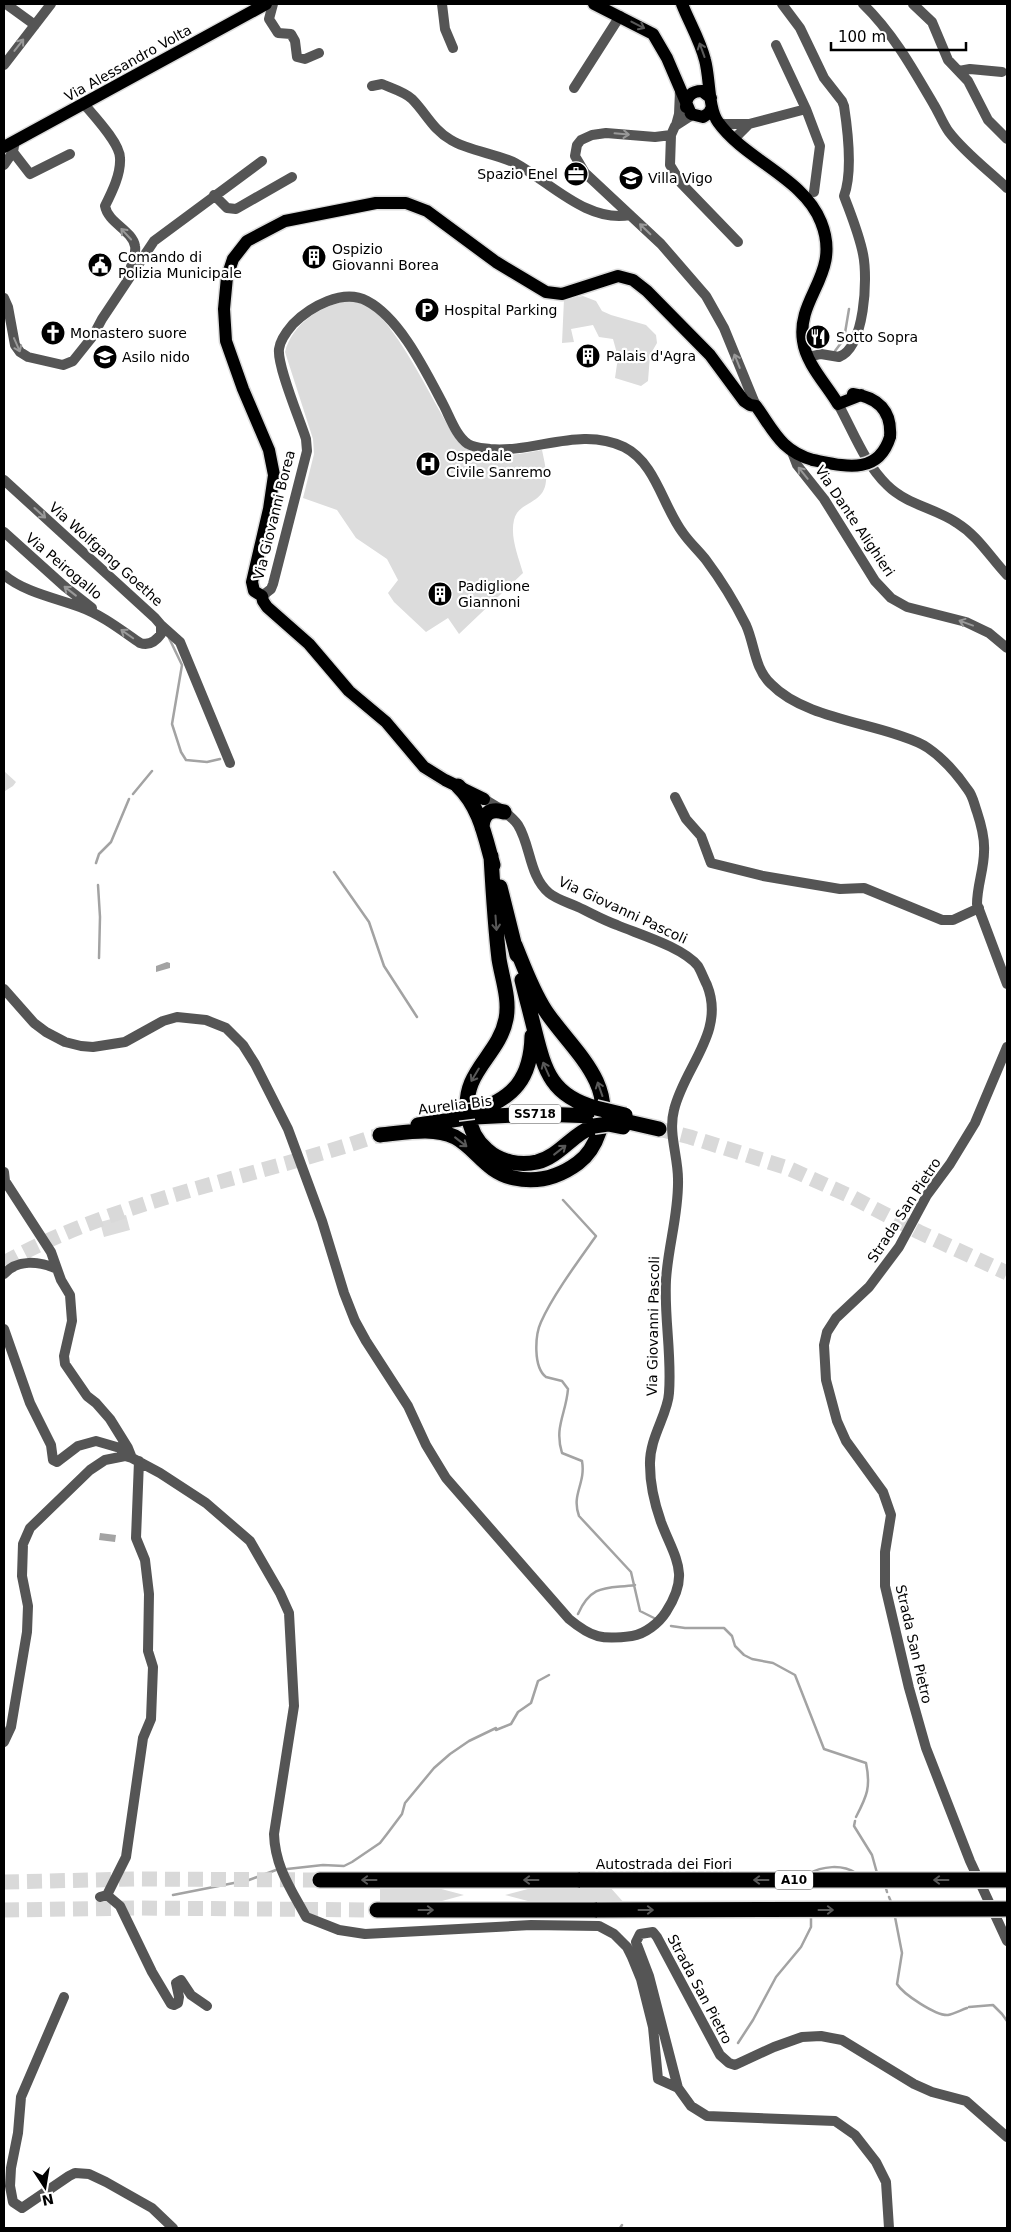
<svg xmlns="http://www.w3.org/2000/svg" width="1011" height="2232" viewBox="0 0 1011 2232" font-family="'DejaVu Sans',sans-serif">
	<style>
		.green { fill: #dcdcdc }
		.water { fill: #a3a3a3 }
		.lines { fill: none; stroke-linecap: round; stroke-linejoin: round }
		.stream { stroke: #a3a3a3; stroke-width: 2.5 }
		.highway-tunnel { stroke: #d9d9d9; stroke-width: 15; stroke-dasharray: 15 8; stroke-linecap: butt }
		.major-casing { stroke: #dbdbdb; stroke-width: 15 }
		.highway-casing { stroke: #dbdbdb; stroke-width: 18 }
		.minor { stroke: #555; stroke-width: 10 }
		.major { stroke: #000; stroke-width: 12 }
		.highway { stroke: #000; stroke-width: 15 }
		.major-bridge-casing { stroke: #dbdbdb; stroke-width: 15; stroke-linecap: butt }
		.highway-bridge-casing { stroke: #dbdbdb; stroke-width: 18; stroke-linecap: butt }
		.major-bridge { stroke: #000; stroke-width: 12 }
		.highway-bridge { stroke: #000; stroke-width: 15 }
		.oneway { stroke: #595959 }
		.oneway2 { stroke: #999 }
		.labels { text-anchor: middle; stroke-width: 4.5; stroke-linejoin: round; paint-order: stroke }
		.shield { fill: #fff; stroke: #4c4c4c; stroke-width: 1 }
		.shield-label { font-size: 12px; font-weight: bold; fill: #000 }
		.street-label { font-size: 14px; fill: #000; stroke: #fff }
		.poi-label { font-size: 14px; fill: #000; stroke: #fff; text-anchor: start }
	</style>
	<rect width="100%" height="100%" fill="#fff"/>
	<!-- green -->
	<path class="green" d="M583,296l13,5 6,10 9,4 35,10 10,10 1,8 -7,12 -2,26 -7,5 -26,-8 3,-21 -5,-18 -14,-2 -6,-12 -22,4 3,13 -12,1 2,-44z
		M348,301c10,1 20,3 28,11 25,25 48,71 66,103 7,12 14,29 28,35 22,10 49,4 72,0 2,10 5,21 4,31 -2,24 -28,20 -32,39 -4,17 4,36 9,53l-64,61 -11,-16 -22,14 -32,-30 -6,-9 10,-13 -11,-21 -31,-21 -19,-28 -34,-12 11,-44 -1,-15 -28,-87c7,-28 36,-47 63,-51z
		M4,771l12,11 -3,4 -8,5 -1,-1z
		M126,1215l4,15 -26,7 -4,-15z
		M543,1885l66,1 17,19h-83l-38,-10z
		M380,1886h50l34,9 -33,9h-51z"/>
	<!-- water -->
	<path class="water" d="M167,962l3,1v5l-14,4v-6z
		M100,1533l16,2 -1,7 -16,-2z"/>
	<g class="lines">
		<!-- stream -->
		<path class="stream" d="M835,351l9,-12 5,-30
			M169,638l13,27 -10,59 9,28 5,8 21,2 13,-3
			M133,794l19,-23
			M96,863l3,-9 12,-12 18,-43
			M334,872l35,50 15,44 33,51
			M98,885l2,32 -1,41
			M563,1200l33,36c-17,24 -43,59 -55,86 -6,13 -8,45 5,55l16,4 6,8c-2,25 -14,38 -6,64l20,8c4,23 -11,33 -3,55l52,56 9,39 16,8
			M578,1614c14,-31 29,-25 57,-29
			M671,1626l14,2h39l8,8 3,10 9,9 8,4 21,4 22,12 29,74 42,14c5,24 1,33 -10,54
			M855,1821l-1,5 18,29 5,18
			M287,1869l36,-4 21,1 8,-4 28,-19 7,-9 15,-20 3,-11 29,-35 16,-14 19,-13 27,-13v2l15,-6 7,-12 13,-9 7,-22 11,-6
			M808,1874c14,-8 34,-10 48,-1
			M885,1885l2,7
			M173,1895l76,-15 27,-10
			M889,1897l3,7
			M895,1917l7,36 -5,31c6,10 39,32 51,31 6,-1 13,-5 19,-7
			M969,2007l24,-2 9,9 5,7
			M738,2043l15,-23 23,-43 25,-30 10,-20v-10
			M620,2228l2,-3"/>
		<!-- highway-tunnel -->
		<path class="highway-tunnel" d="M659,1129l31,8 98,31 64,29 67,35 88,41
			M4,1263c114,-64 249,-85 372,-127
			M4,1882l130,-3 186,1
			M4,1910l134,-2 239,2"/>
		<defs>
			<path id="major" d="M594,4l59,30 14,24 24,56 12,3 6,-4 3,-6
				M682,4c7,18 18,36 23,56 5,18 3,48 13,62 27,38 86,56 103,100 21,52 -25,75 -18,119 3,23 24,44 35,63l23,-9
				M686,107c0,-11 6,-16 16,-16l9,7
				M4,147l262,-143
				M853,394c25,3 39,17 37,43
				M484,799l-39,-19 -21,-13 -38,-45 -37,-31 -40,-47 -42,-37 -4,-6 -1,-5 -8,-5 -2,-9 17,-73 5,-34 -5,-25 -26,-61 -17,-48 -2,-32 3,-32 6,-18 14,-18 38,-20 91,-18h30l21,8 69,51 50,30 16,2 56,-18 15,4 14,11 63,64 34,46 6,4 6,1c18,25 25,45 57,54"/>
			<path id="highway" d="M458,786c22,21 27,51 35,79
				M482,827c1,-14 9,-19 22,-15
				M491,856c2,35 4,69 8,103 3,19 11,40 7,60 -7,37 -45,53 -38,95 2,15 8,27 19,36 13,12 33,16 50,12 23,-6 35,-28 57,-36
				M500,887l17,68
				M522,980c4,17 9,35 13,52 10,40 17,64 61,76
				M474,1111c40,-12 57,-33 58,-75
				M475,1117l64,-3 56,2
				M624,1121l35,8
				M418,1125l41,-6
				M380,1135c23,-2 53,-9 75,2 22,12 31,35 59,41 23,5 45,-1 64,-15 11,-8 17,-19 21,-31 18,-50 -29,-84 -54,-122 -13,-20 -21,-43 -30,-65
				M320,1880h260
				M377,1910h220"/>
		</defs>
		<!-- major casing -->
		<use href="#major" class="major-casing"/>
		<!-- highway casing -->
		<use href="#highway" class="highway-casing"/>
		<!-- minor -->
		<path class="minor" d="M6,4l29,21
			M273,4l-4,15 9,14 13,1 4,7 2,16 8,2 14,-6
			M442,4l3,25 8,19
			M782,4l18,24 24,50 18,23 2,5c4,26 9,66 0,90 7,19 15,38 19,58 5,24 2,93 -24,103l-18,-3 -13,3
			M863,4c30,29 50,65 71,101 5,8 9,19 15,27 16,21 39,38 58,56
			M913,4l19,18 16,38 20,21 20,39 19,19
			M776,45l30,64
			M4,65l47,-61
			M959,71l11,-2 32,3
			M372,86l10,-2c9,4 23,8 30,15 14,14 21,31 39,41 18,11 47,14 64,23 35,19 72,60 115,52
			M574,88l46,-72
			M84,104c10,12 36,39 36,54 1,16 -8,34 -15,48 3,17 27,24 30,40 2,9 -6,21 -6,31
			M692,115l-17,11 -4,9 -1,30 11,18 57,59
			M719,124h30l-15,15
			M749,124l57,-15 14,37 -6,46
			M676,125l3,-11 1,-23
			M671,135l-16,2 -49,-4 -14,2 -11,5 -4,5 -2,11 10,17 76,71 45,52 18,32 32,78
			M13,152l17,22 40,-20
			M4,165l9,-13 1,-6
			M214,195l13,13 9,1 56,-32
			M4,298l4,9 7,38 5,7 8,5 35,8 10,-4 20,-25 9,-17 52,-78 108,-80
			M838,404c15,27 27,60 49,81 20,20 48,23 70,38 21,13 33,34 50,52
			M792,452l5,13 27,34 51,82 16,17 16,9 59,15 23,11 18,15
			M4,480l151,138 6,7v9c-5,7 -12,12 -21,9 -19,-13 -38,-28 -60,-36 -25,-9 -56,-15 -76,-32
			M4,532l60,54 28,22
			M262,596l9,-7 2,-5 34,-133 -1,-12c-6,-19 -29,-73 -27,-90 1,-9 8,-18 14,-25 17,-17 50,-36 74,-23 33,17 59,71 76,103 7,13 13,32 25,40 7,4 14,4 22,5 45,4 91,-23 134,-2 32,16 39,60 59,86 7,10 16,18 23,27 15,20 29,43 40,65 9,20 8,43 25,59 29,30 85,37 124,50 11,4 23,7 33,14 16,11 29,26 40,42 5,6 6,14 9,22 4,12 8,26 7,40 0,17 -7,34 -7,52l30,80
			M161,625l19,17 50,121
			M675,797l11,22 15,17 10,27 52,13 77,13 24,-1 78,32h11l26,-12
			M4,989l30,34 12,9 19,10 16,4 12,1 32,-5 38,-21 14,-4 29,3 20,8 17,17 12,19 33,65 34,92 22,72 11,28 11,20 42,65 18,39 20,33 123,141c23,19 33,21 63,17 13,-2 27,-13 34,-24 25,-38 9,-53 -5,-90 -6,-17 -11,-39 -11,-57 -1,-27 18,-51 19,-72 3,-38 -5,-75 -3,-113 2,-34 13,-67 12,-101 0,-23 -10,-46 -4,-69 10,-43 52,-78 33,-125 -3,-6 -6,-14 -9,-19 -15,-19 -60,-32 -81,-41 -14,-5 -26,-12 -39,-18 -9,-4 -22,-8 -29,-14 -20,-17 -18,-47 -31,-68 -8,-11 -22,-19 -34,-26
			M1007,1047l-32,76 -25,41 -23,31 -28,52 -30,40 -33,31 -9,14 -3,13 2,35 11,41 9,20 37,51 8,23 -6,37v34l24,102 17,60 44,113 37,80
			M4,1172l1,9 46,71 10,28 9,15 2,26 -8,35 1,8 22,32 9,7 14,16 18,29 4,10
			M4,1274c13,-15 35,-13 53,-5
			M4,1329l26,74 21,42 2,15 4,2 21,-16 18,-5 24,7 5,8
			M4,1742l7,-15 16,-95 1,-26 -6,-30 1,-32 7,-16 60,-58 15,-10 20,-4 7,2 28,15 46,30 44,38 30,52 9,20 5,93 -20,128c1,33 17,55 32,83l33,13 26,4 166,-9 68,1 15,8 13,13 5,10 9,22 12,48 5,52 20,9
			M107,1895l13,11 32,66 19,32 3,1 4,-2 1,-6 -3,-14 5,-3 10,15 16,11
			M100,1897l7,-2 19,-38 17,-119 8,-19 2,-52 -5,-16 1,-57 -4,-34 -9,-22 3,-77
			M64,1997l-43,100 -3,36 -7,35 -1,18 3,16 9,6 47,-32 6,-3 14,1 17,8 46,26 21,20
			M889,2228l-3,-46 -10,-20 -21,-27 -20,-14 -128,-5 -16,-10 -13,-18 -29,-112 -13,-34 4,-8 13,-2 4,5 63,118 9,8 6,2 39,-18 28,-10 19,-1 21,4 72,44 18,8 34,9 41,36"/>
		<!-- major -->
		<use href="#major" class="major"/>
		<!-- highway -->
		<use href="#highway" class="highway"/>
		<defs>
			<path id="major-bridge" d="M813,460c31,6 65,16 77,-23"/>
			<path id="highway-bridge" d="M596,1108l29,7
				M458,1113l16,-2
				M594,1126l14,-2 15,3
				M580,1880h427
				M597,1910l410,-1"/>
		</defs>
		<!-- major-bridge casing -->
		<use href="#major-bridge" class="major-bridge-casing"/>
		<!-- highway-bridge casing -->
		<use href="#highway-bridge" class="highway-bridge-casing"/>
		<!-- major-bridge -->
		<use href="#major-bridge" class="major-bridge"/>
		<!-- highway-bridge -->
		<use href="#highway-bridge" class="highway-bridge"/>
	</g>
	<!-- one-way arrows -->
	<defs><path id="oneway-shaft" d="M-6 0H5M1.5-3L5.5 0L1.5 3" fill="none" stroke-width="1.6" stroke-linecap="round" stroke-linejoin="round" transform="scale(1.25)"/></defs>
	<g class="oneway">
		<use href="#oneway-shaft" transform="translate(638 25) rotate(27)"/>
		<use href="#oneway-shaft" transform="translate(702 50) rotate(-110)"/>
		<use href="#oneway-shaft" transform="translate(496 923) rotate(86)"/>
		<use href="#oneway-shaft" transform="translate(546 1069) rotate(-114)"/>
		<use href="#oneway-shaft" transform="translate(475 1075) rotate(121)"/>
		<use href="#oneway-shaft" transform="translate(600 1089) rotate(-109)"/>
		<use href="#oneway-shaft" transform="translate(461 1142) rotate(38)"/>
		<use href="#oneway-shaft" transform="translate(560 1150) rotate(-38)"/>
		<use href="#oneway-shaft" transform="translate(369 1880) rotate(-180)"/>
		<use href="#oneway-shaft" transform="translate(531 1880) rotate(180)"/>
		<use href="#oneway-shaft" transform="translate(761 1880) rotate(-180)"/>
		<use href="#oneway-shaft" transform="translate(941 1880) rotate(-180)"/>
		<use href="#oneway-shaft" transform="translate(426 1910)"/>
		<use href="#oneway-shaft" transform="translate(646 1910)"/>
		<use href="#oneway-shaft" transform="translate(826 1910)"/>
	</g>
	<g class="oneway2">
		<use href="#oneway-shaft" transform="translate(19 45) rotate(-52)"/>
		<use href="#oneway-shaft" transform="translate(622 134) rotate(5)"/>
		<use href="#oneway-shaft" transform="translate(645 229) rotate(-136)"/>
		<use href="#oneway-shaft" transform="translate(126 234) rotate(-133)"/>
		<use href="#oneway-shaft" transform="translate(17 345) rotate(66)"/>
		<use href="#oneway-shaft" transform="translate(737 361) rotate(-112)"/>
		<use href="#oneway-shaft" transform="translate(803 473) rotate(-129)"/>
		<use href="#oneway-shaft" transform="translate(40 513) rotate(42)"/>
		<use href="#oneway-shaft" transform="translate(70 591) rotate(-142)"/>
		<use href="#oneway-shaft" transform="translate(966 623) rotate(-160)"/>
		<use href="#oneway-shaft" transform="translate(127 634) rotate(-145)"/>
	</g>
	<!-- icons -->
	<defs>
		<symbol id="office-disc" viewBox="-11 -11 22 22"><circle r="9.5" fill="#000" stroke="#fff"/><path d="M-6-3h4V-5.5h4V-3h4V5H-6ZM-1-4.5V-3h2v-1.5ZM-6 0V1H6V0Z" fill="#fff"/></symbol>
		<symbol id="school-disc" viewBox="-11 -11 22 22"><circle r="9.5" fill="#000" stroke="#fff"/><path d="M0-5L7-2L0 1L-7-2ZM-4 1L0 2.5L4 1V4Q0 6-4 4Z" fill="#fff"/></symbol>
		<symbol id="building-disc" viewBox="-11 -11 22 22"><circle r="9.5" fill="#000" stroke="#fff"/><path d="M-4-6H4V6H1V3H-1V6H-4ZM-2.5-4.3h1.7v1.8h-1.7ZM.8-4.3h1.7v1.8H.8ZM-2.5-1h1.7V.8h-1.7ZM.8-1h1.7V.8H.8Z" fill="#fff"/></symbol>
		<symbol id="civic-disc" viewBox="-11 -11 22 22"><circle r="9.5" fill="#000" stroke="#fff"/><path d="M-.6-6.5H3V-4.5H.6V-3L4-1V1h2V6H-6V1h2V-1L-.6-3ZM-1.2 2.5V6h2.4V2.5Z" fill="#fff"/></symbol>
		<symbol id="parking-disc" viewBox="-11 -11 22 22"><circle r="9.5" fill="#000" stroke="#fff"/><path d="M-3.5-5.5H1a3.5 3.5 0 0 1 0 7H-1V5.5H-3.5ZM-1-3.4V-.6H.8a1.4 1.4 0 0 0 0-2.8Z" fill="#fff"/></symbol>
		<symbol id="church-disc" viewBox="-11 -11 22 22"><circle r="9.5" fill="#000" stroke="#fff"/><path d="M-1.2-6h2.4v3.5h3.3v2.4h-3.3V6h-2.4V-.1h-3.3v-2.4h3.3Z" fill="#fff"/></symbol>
		<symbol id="restaurant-disc" viewBox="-11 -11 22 22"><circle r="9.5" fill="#000" stroke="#fff"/><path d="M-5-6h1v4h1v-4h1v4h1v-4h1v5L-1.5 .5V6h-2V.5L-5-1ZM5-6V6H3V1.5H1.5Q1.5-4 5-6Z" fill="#fff"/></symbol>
		<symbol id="hospital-disc" viewBox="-11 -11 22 22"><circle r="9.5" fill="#000" stroke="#fff"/><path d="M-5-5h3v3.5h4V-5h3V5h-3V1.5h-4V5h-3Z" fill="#fff"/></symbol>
	</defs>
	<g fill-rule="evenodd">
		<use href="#office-disc" x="562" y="160" width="28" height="28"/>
		<use href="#school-disc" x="617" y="164" width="28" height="28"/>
		<use href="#building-disc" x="300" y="243" width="28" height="28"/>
		<use href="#civic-disc" x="86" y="251" width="28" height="28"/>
		<use href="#parking-disc" x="413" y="296" width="28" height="28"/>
		<use href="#church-disc" x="39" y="319" width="28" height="28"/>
		<use href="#restaurant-disc" x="804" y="323" width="28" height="28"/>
		<use href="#building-disc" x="574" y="342" width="28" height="28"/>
		<use href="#school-disc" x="91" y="343" width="28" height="28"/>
		<use href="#hospital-disc" x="414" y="450" width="28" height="28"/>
		<use href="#building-disc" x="426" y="580" width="28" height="28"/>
	</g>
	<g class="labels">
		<!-- shield labels -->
		<g class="shield">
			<rect x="509" y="1104.5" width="52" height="19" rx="4"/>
			<rect x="775" y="1870.5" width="38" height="19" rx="4"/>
		</g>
		<g class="shield-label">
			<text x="535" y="1118">SS718</text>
			<text x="794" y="1884">A10</text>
		</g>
		<!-- street labels -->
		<g class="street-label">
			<text transform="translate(128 63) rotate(-29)" y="5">Via Alessandro Volta</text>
			<text transform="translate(274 515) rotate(-76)" y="5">Via Giovanni Borea</text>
			<text transform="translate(855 521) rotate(56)" y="5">Via Dante Alighieri</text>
			<text transform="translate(106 554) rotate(42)" y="5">Via Wolfgang Goethe</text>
			<text transform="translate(64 566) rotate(40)" y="5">Via Peirogallo</text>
			<text transform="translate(623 910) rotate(25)" y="5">Via Giovanni Pascoli</text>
			<text transform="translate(455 1105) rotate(-7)" y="5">Aurelia Bis</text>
			<text transform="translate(904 1210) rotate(-57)" y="5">Strada San Pietro</text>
			<text transform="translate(653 1326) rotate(-89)" y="5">Via Giovanni Pascoli</text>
			<text transform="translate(914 1644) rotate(77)" y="5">Strada San Pietro</text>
			<text x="664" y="1869">Autostrada dei Fiori</text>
			<text transform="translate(700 1989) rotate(62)" y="5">Strada San Pietro</text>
		</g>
		<!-- poi labels -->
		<g class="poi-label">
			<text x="558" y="179" text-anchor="end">Spazio Enel</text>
			<text x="648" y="183">Villa Vigo</text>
			<text x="332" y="254">Ospizio<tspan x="332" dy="16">Giovanni Borea</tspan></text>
			<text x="118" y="262">Comando di<tspan x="118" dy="16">Polizia Municipale</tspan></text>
			<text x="444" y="315">Hospital Parking</text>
			<text x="70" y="338">Monastero suore</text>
			<text x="836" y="342">Sotto Sopra</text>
			<text x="606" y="361">Palais d'Agra</text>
			<text x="122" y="362">Asilo nido</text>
			<text x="446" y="461">Ospedale<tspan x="446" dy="16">Civile Sanremo</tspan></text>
			<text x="458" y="591">Padiglione<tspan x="458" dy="16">Giannoni</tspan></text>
		</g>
	</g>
	<!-- border -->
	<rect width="1011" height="2232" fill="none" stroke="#000000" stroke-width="10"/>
	<!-- north arrow -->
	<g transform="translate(45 2187) rotate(168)" stroke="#ffffff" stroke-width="4" paint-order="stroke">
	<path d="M0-4L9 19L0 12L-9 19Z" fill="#000000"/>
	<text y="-8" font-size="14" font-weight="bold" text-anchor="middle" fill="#000000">N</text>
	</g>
	<!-- scale -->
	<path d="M831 42v8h135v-8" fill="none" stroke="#000000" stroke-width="2.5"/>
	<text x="838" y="42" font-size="15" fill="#000000" stroke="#ffffff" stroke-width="4" paint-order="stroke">100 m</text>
</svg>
